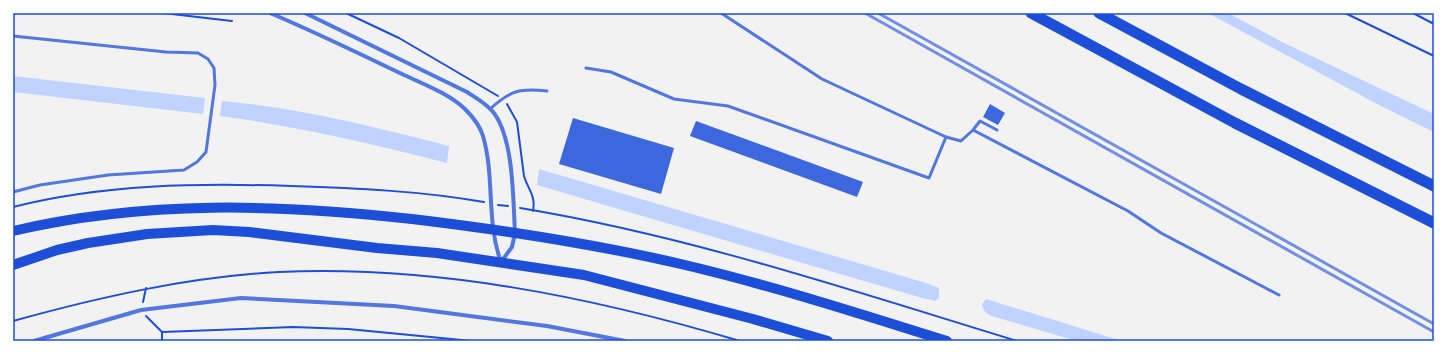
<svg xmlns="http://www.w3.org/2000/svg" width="1447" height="354" viewBox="0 0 1447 354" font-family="Rubik,sans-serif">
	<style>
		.water { fill: #bfd3fe }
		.building { fill: #3d67dc }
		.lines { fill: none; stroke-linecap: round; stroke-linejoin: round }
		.path { stroke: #1d4ed8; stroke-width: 2 }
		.service { stroke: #5277de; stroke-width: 3 }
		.minor { stroke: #5277de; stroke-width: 4 }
		.trunk { stroke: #1d4ed8; stroke-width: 10 }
		.motorway { stroke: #1d4ed8; stroke-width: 11 }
		.rail { stroke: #7290e2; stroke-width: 3 }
		.neatline { fill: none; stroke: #1d4ed8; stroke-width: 1.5 }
	</style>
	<rect width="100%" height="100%" fill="#f2f2f2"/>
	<!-- water -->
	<path class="water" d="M1208,13h20l56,30 150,71v18l-55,-27z
		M13,76l192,22 -2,16 -190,-22z
		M222,101c77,7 153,26 227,45l-2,17c-75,-19 -151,-37 -227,-47z
		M539,169l387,114 13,5v10l-4,3 -13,-3 -385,-113z
		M986,299l136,42h-45l-82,-24c-7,-2 -12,-5 -13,-13z"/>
	<!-- building -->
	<path class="building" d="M990,104l15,9 -7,12 -15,-8z
		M573,118l101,30 -13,46 -102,-30z
		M696,121l167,61 -6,15 -167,-61z"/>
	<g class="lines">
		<!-- path -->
		<path class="path" d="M163,13l69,8
			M346,13l53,25 99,58
			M1345,13l89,43
			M1413,13l21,11
			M507,104l10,18 7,54c4,14 12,19 9,35
			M498,205l10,1
			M13,207c91,-23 184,-24 278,-21 64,2 130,5 193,16
			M520,208c170,28 333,83 497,133
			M143,302l3,-14
			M146,316l16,16
			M13,321c87,-24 175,-44 266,-49 156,-7 313,25 461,69
			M162,341v-9l131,-5 55,2 124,12"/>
		<!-- service -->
		<path class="service" d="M721,13l101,66 124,58 15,4 12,-11 155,81 33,22 118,62
			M13,36l153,16 32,1 10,6 6,9 1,17 -9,67 -9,10 -13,8 -76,5 -68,10 -27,7
			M586,68l25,4 63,27 54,7 201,72 17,-41
			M490,109c21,-19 30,-21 57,-18
			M973,130l7,-9 17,9"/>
		<!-- minor -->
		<path class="minor" d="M270,13c45,19 88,40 132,61 21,10 46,19 63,35 8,8 15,17 18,27 12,41 3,86 18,126l11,-15 3,-14c-2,-33 -1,-93 -21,-120 -7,-9 -18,-15 -27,-21l-162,-79
			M34,341l107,-31 100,-12 153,8 153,20 78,15"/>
		<!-- trunk -->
		<path class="trunk" d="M13,231c132,-31 265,-27 399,-12 92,11 184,25 273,46 89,21 175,49 262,76
			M13,265l44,-15 31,-7 59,-9 66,-4 36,2 128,16 60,5 147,22 169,44 75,22"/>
		<!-- motorway -->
		<path class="motorway" d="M1031,13l204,110 199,100
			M1099,13l142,76 193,97"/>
		<!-- rail -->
		<path class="rail" d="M865,13l569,319
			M878,13l556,311"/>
	</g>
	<!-- border -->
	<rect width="1447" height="354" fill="none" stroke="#ffffff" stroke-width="28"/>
	<rect x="14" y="14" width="1419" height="326" class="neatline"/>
</svg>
